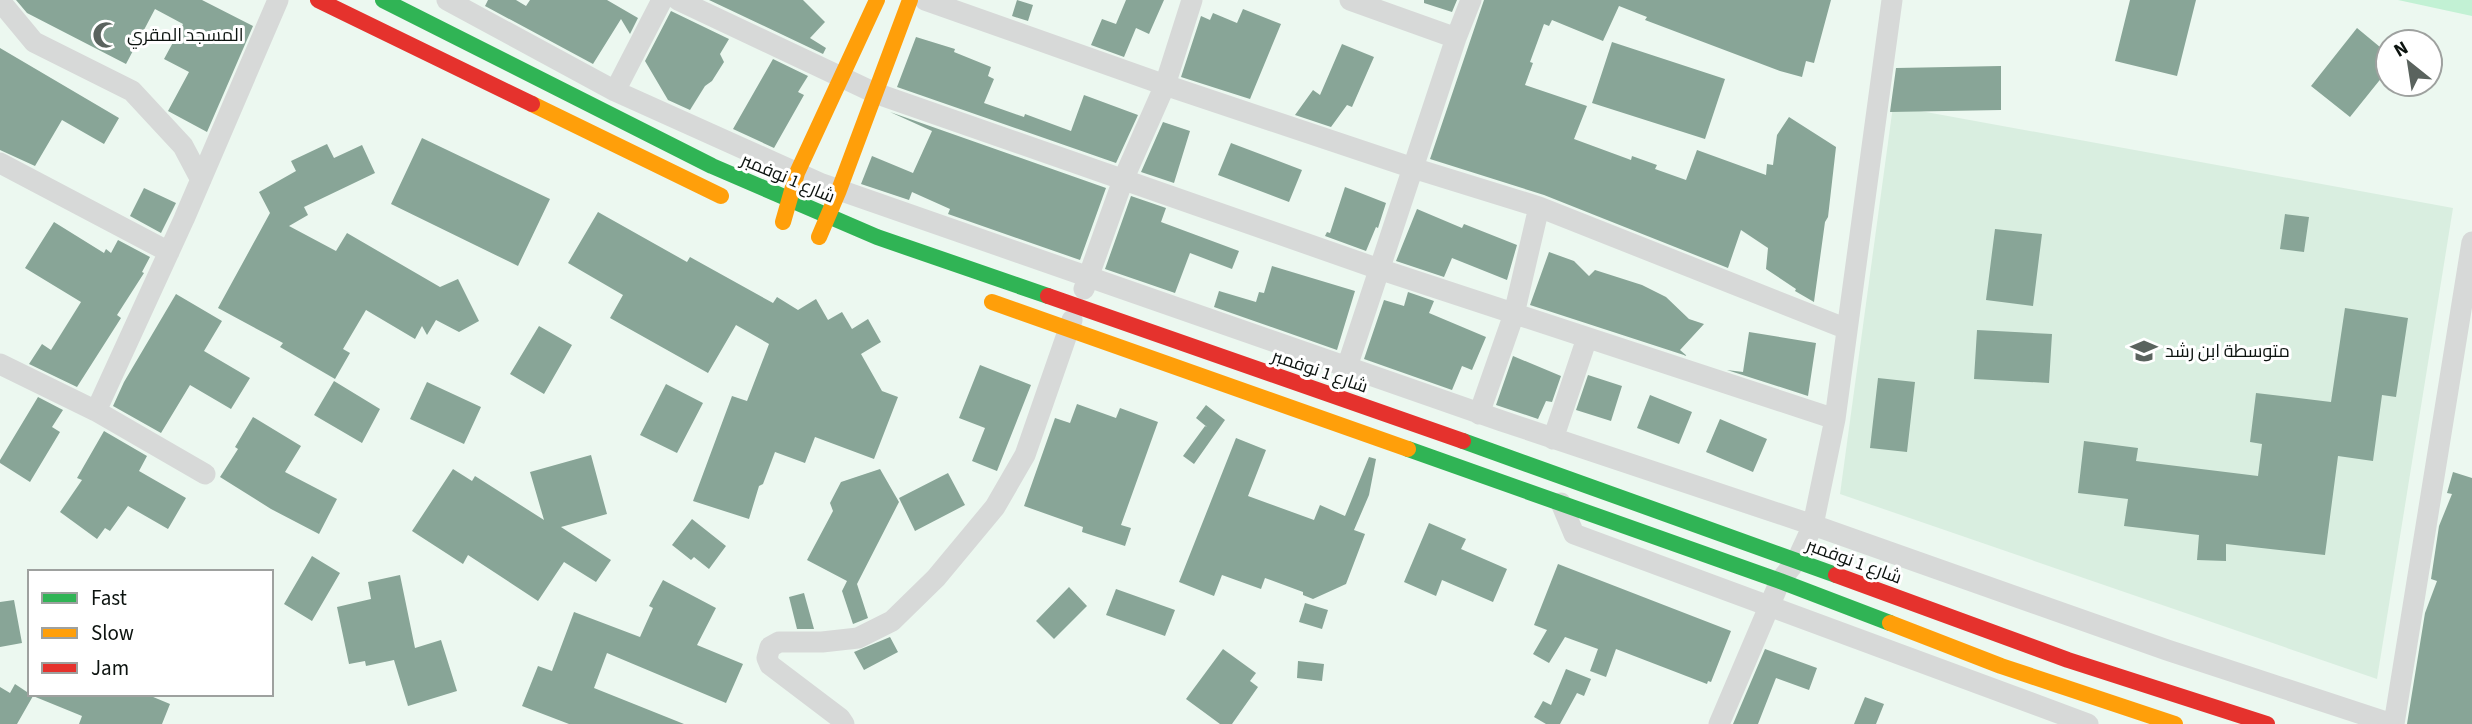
<svg xmlns="http://www.w3.org/2000/svg" width="2472" height="724" viewBox="0 0 2472 724" font-family="'Source Sans 3',Cairo,sans-serif">
	<style>
		.built { fill: #d9eee0 }
		.green { fill: #c2f1d4 }
		.building { fill: #88a597 }
		.lines { fill: none; stroke-linecap: round; stroke-linejoin: round }
		.street { stroke: #d7d9d8; stroke-width: 21 }
		.fast { stroke: #30b455; stroke-width: 16 }
		.slow { stroke: #ff9f0a; stroke-width: 16 }
		.jam { stroke: #e5322d; stroke-width: 16 }
		.labels { text-anchor: middle; stroke-width: 6; stroke-linejoin: round; paint-order: stroke }
		.poi-label { font-size: 18px; fill: #0c130f; stroke: #fff; text-anchor: start }
		.street-label { font-size: 18px; fill: #0c130f; stroke: #fff }
	</style>
	<rect width="100%" height="100%" fill="#ecf8f0"/>
	<!-- built -->
	<path class="built" d="M1893,106l560,102 -76,471 -537,-185z"/>
	<!-- green -->
	<path class="green" d="M2398,0h74v16z"/>
	<!-- building -->
	<path class="building" d="M16,0h186l51,26 -46,106 -39,-21 21,-39 -25,-13 19,-35 -28,-15 -29,55 -99,-51z
		M488,0h28l10,6 4,-6h77l31,18 -8,16 -9,-15 -28,45 -108,-58z
		M709,0h94l22,22 -15,16 16,10 -3,6z
		M1017,0l16,5 -5,16 -16,-5z
		M1126,0h38l-15,34 -13,-6 -12,29 -33,-12 11,-26 14,5z
		M1424,0h33l-5,12 -28,-9z
		M1484,0h347l-17,63 -8,-2 -4,16 -22,-6 -135,-51 2,-3 -28,-11 -16,35 -51,-21 -3,6 -5,-2 -14,38 3,1 -8,22 62,21 -13,33 57,21 1,-4 25,9 -2,4 31,11 11,-30 69,25 1,-11 6,1 4,-30 12,-18 47,30 -8,70 -3,5 -11,80 -19,-11 1,-2 -30,-20 2,-21 -27,-18 -13,38 -184,-73 -114,-36z
		M2130,0h66l-19,76 -62,-15z
		M1243,9l38,15 -31,75 -69,-22 20,-61 9,4 3,-7 24,10z
		M671,11l58,28 -9,15 4,8 -12,19 -7,5 -15,24 -22,-10 -23,-39z
		M2357,28l29,24 -9,11 10,8 -37,46 -39,-31z
		M916,37l39,12 -1,3 37,15 -3,9 6,3 -10,24 40,14 1,-3 46,17 13,-36 54,20 -22,48 -219,-76z
		M1612,42l113,37 -20,60 -113,-36z
		M1342,44l32,13 -22,50 -5,-2 -16,22 -36,-12 18,-25 7,5z
		M0,48l119,70 -15,26 -42,-24 -27,46 -35,-16z
		M773,59l35,17 -10,16 6,3 -30,53 -41,-19z
		M2001,66v44l-111,2 6,-44z
		M890,112l216,76 -26,72 -132,-46 2,-5 -38,-17 -3,8 -48,-16 11,-28 41,17 19,-42z
		M1163,122l27,9 -16,52 -33,-11z
		M422,138l128,61 -32,67 -127,-62z
		M1231,143l71,27 -13,32 -71,-27z
		M327,144l7,14 28,-13 13,28 -71,34 4,8 -19,11 47,25 11,-18 93,54 18,-8 21,42 -20,11 -23,-12 -9,15 -5,-9 -7,13 -49,-29 -23,39 7,4 -15,26 -55,-32 3,-4 -65,-35 52,-95 -11,-21 37,-21 -5,-10z
		M1345,187l41,16 -8,25 -2,-1 -10,24 -41,-15 2,-4 3,1z
		M144,188l32,15 -15,30 -31,-17z
		M1131,196l35,12 -5,14 78,29 -7,18 -42,-16 -15,40 -70,-24z
		M1417,209l45,19 2,-4 53,21 -10,35 -55,-22 -8,19 -48,-16z
		M598,212l89,50 3,-5 83,46 4,-6 21,13 18,-11 12,21 14,-8 10,17 16,-10 13,23 -20,12 21,37 16,6 -24,62 -59,-22 -10,26 -30,-11 -12,32 -4,2 -10,33 -56,-18 39,-105 15,5 22,-57 -33,-19 -28,48 -98,-55 13,-23 -55,-32z
		M2285,214l24,3 -5,35 -24,-3z
		M54,222l50,31 2,-4 5,4 7,-13 32,17 -8,15 2,1 -27,42 4,3 -44,69 -48,-23 13,-20 9,6 30,-48 -56,-34z
		M1995,229l47,5 -9,72 -47,-6z
		M1549,252l25,9 15,15 6,-6 47,15 24,12 23,22 15,5 -24,26 7,6 -157,-51z
		M1272,266l83,25 -18,59 -123,-43 5,-16 37,11 3,-10 5,1z
		M1408,292l26,9 -5,12 57,24 -14,33 -10,-4 -10,24 -88,-31 20,-59 20,6z
		M176,294l46,27 -18,30 46,27 -19,31 -41,-24 -29,48 -48,-27 11,-24z
		M2345,308l63,10 -12,79 -14,-2 -9,66 -35,-5 -13,99 -99,-11v17l-29,-1 2,-25 -75,-9 4,-27 -50,-6 6,-52 54,7 -2,13 122,15 4,-32 -12,-2 6,-49 75,9z
		M539,326l33,19 -28,49 -34,-20z
		M1977,330l75,4 -3,49 -75,-4z
		M1749,332l67,11 -8,53 -81,-26 16,2z
		M1513,356l48,20 -9,26 -6,-1 -8,18 -42,-14z
		M980,365l51,20 -34,86 -25,-10 13,-33 -26,-10z
		M1588,375l34,11 -11,35 -35,-11z
		M1878,378l37,4 -8,70 -37,-4z
		M334,381l46,28 -18,34 -48,-28z
		M427,382l54,25 -17,37 -54,-25z
		M666,384l37,19 -26,50 -37,-18z
		M1650,395l42,17 -13,32 -42,-16z
		M38,397l25,13 -11,17 8,5 -30,50 -30,-19v-3z
		M1077,404l39,14 4,-10 38,14 -37,103 10,3 -6,18 -43,-14 1,-5 -59,-21 31,-88 15,5z
		M1206,405l19,15 -31,44 -11,-8 22,-30 2,1 -11,-9z
		M253,417l48,29 -16,26 52,27 -18,35 -48,-25 -51,-32 18,-28 -3,-2z
		M1720,419l47,20 -14,33 -47,-20z
		M104,431l43,25 -8,15 47,27 -18,31 -40,-23 -18,25 -5,-3 -8,11 -37,-27 22,-32 -5,-2z
		M1236,438l30,12 -18,46 66,24 6,-15 25,11 24,-59 7,2 -7,36 -15,35 11,4 -19,50 -33,15 -10,-4v-3l-38,-14 -4,11 -39,-14 -8,21 -35,-14z
		M591,455l16,59 -46,13 50,33 -15,22 -32,-20 -26,39 -70,-46 -5,9 -51,-33 41,-62 19,12 3,-5 69,44 -14,-48z
		M880,469l19,33 -42,82 11,34 -15,6 -11,-33 5,-10 -40,-21 26,-49 -3,-8 11,-21z
		M2453,472l19,6v246h-65l18,-111 12,-32 -6,-2 8,-53 13,-32 -5,-1z
		M948,473l17,32 -50,26 -16,-33z
		M692,519l34,27 -17,23 -15,-12 -3,3 -19,-15z
		M1429,523l37,16 -5,10 46,20 -14,33 -51,-22 -6,16 -32,-14z
		M312,556l28,17 -28,48 -28,-17z
		M1558,564l173,67 -20,51 -3,-1 -1,3 -91,-35 -10,28 -16,-6 8,-22 -33,-12 -16,26 -16,-9 14,-24 -13,-5z
		M400,575l15,73 26,-8 16,51 -49,15 -14,-46 -28,6 -1,-5 -16,3 -12,-57 34,-8 -3,-17z
		M663,580l53,28 -19,37 46,19 -17,39 -119,-50 -13,35 90,36h-115l-47,-18 16,-40 14,5 22,-59 66,25 13,-29 -4,-2z
		M1069,587l18,19 -33,33 -18,-18z
		M1116,589l59,21 -10,26 -59,-21z
		M804,593l10,36h-17l-8,-32z
		M14,600l8,43 -22,4v-45z
		M1305,603l23,7 -6,19 -23,-7z
		M890,637l8,15 -34,18 -10,-18z
		M1223,649l33,24 -6,8 8,6 -26,37h-12l-34,-25z
		M1765,649l52,19 -8,22 -33,-12 -18,46h-25z
		M1298,661l26,3 -2,17 -25,-3z
		M1566,669l25,10 -7,17 -7,-3 -17,31h-14l-12,-7 9,-16 8,4z
		M15,684l15,10h116l24,10 -8,20h-83l3,-8 -49,-20 -16,28h-17v-37l10,6z
		M1865,697l19,7 -8,20h-22z"/>
	<g class="lines">
		<!-- street -->
		<path class="street" d="M447,0l168,91 207,93 680,237 311,104 354,125 225,74
			M678,0l197,93 504,176 456,150
			M925,0l240,85 248,83 126,39 308,122
			M1350,0l106,38
			M0,1l34,41 98,49 51,55 18,34
			M615,91l47,-91
			M0,163l169,89
			M1084,289l39,-109 42,-95 27,-85
			M0,364l96,47 109,63
			M1343,379l113,-341 15,-38
			M96,411l88,-192 94,-219
			M1479,414l35,-100 25,-107
			M1553,439l34,-101
			M1561,503l13,31 514,190
			M844,724l-4,-6 -70,-53 -3,-7 3,-11 9,-5h43l36,-4 34,-17 44,-43 59,-71 30,-52 47,-135
			M1719,724l61,-143 17,-21 16,-35 22,-106 57,-419
			M2394,724l78,-482"/>
		<!-- fast -->
		<path class="fast" d="M383,0l329,166 165,71 171,59
			M1463,441l373,134
			M1408,449l372,132 110,42"/>
		<!-- slow -->
		<path class="slow" d="M532,104l189,92
			M783,222l14,-49 80,-173
			M819,237l20,-47 71,-190
			M992,302l416,147
			M1890,623l111,43 174,58"/>
		<!-- jam -->
		<path class="jam" d="M318,0l214,104
			M1048,296l415,145
			M1836,575l232,85 199,64"/>
	</g>
	<!-- icons -->
	<defs>
		<symbol id="mosque-bare" viewBox="-9 -9 18 18"><path d="M3.5-4.9A6 6 0 1 0 3.5 4.9A5 5 0 1 1 3.5-4.9Z" fill="#5a635e" stroke="#fff" stroke-width="2.5" paint-order="stroke"/></symbol>
		<symbol id="school-bare" viewBox="-9 -9 18 18"><path d="M0-5L7-2L0 1L-7-2ZM-4 1L0 2.5L4 1V4Q0 6-4 4Z" fill="#5a635e" stroke="#fff" stroke-width="2.5" paint-order="stroke"/></symbol>
	</defs>
	<g fill-rule="evenodd">
		<use href="#mosque-bare" x="87" y="16" width="38" height="38"/>
		<use href="#school-bare" x="2125" y="332" width="38" height="38"/>
	</g>
	<g class="labels">
		<!-- poi labels -->
		<g class="poi-label">
			<text x="127" y="41">المسجد المقري</text>
			<text x="2165" y="357">متوسطة ابن رشد</text>
		</g>
		<!-- street labels -->
		<g class="street-label">
			<text transform="translate(788 178) rotate(23)" y="6">شارع 1 نوفمبر</text>
			<text transform="translate(1320 371) rotate(19)" y="6">شارع 1 نوفمبر</text>
			<text transform="translate(1854 561) rotate(20)" y="6">شارع 1 نوفمبر</text>
		</g>
	</g>
	<!-- legend -->
	<rect x="28" y="570" width="245" height="126" fill="#ffffff" stroke="#9ea19f" stroke-width="2"/>
	<rect x="42" y="593" width="35" height="10" fill="#30b455" stroke="#9ea19f" stroke-width="2"/>
	<text x="91" y="605" font-size="21" fill="#0c130f">Fast</text>
	<rect x="42" y="628" width="35" height="10" fill="#ff9f0a" stroke="#9ea19f" stroke-width="2"/>
	<text x="91" y="640" font-size="21" fill="#0c130f">Slow</text>
	<rect x="42" y="663" width="35" height="10" fill="#e5322d" stroke="#9ea19f" stroke-width="2"/>
	<text x="91" y="675" font-size="21" fill="#0c130f">Jam</text>
	<!-- north arrow -->
	<g transform="translate(2409 63) rotate(330)"><circle r="33" fill="#ffffff" stroke="#9ea19f" stroke-width="2"/>
	<path d="M0-5L12 26L0 18L-12 26Z" fill="#5a635e"/>
	<text y="-10" font-size="19" font-weight="bold" text-anchor="middle" fill="#0c130f">N</text>
	</g>
</svg>
